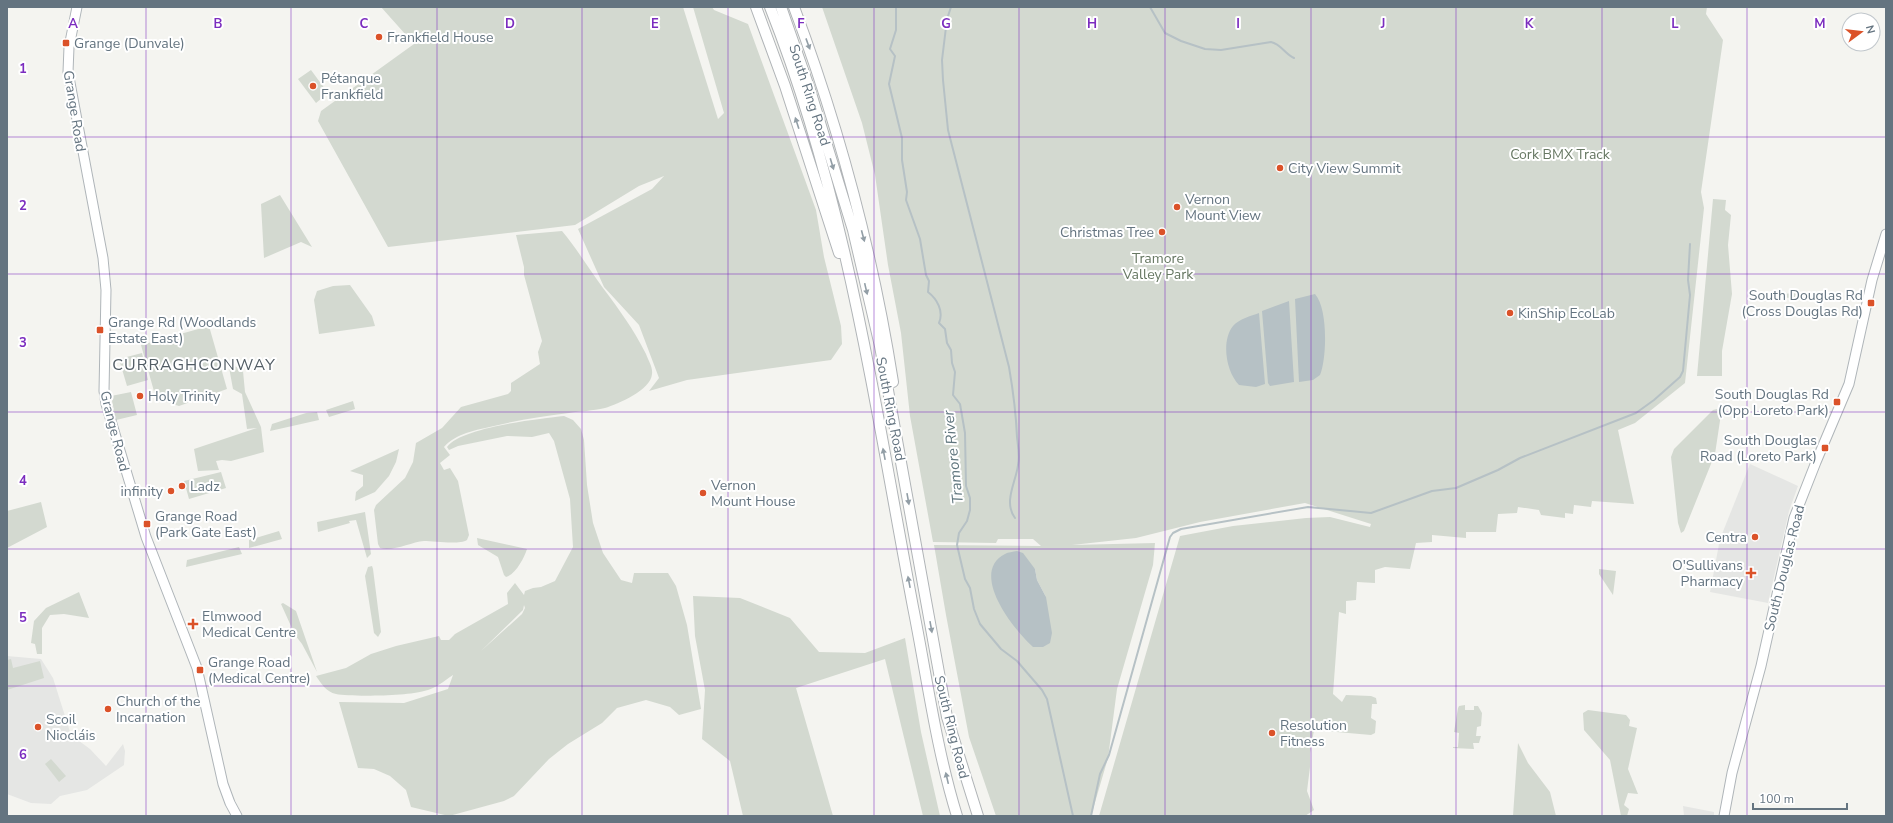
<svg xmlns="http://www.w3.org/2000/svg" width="1893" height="823" viewBox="0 0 1893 823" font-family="'Nunito Sans',sans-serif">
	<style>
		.built { fill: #e5e6e4 }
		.green { fill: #d3d9d0; fill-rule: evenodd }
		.water { fill: #b6c1c5 }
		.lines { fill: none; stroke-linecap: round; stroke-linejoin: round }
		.stream { stroke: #b6c1c5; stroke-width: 2 }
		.secondary-casing { stroke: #afb5b9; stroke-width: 11 }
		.trunk-casing { stroke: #b0b4b7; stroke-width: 12 }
		.secondary { stroke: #fff; stroke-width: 9 }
		.trunk { stroke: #fff; stroke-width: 10 }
		.oneway { fill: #929ea6 }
		.grid { fill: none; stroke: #7b2cbf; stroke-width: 1; stroke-opacity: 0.55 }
		.poi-dot { fill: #db5229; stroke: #fff; stroke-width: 1.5 }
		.labels { text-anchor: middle; stroke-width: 4; stroke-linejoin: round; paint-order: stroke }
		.poi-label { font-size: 14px; fill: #647480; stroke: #fff; text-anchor: start }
		.street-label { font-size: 14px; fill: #647480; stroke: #fff }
		.park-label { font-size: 14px; fill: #677863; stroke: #fff }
		.water-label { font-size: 15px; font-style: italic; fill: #60767e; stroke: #fff }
		.quarter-label { font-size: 16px; letter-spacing: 1px; fill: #525d65; stroke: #fff }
		.grid-label { font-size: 13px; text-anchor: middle; font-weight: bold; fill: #7b2cbf; stroke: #fff; stroke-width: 4; stroke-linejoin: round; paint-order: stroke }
	</style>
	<rect width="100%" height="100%" fill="#f4f4f0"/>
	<!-- built -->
	<path class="built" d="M1750,464l48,22 -9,25 -21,92 -58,-11 10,-53z
		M7,656l34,3 12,19 18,57 19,14 16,17 17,-22 2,7 -1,14 -37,25 -27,6 -9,8 -20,-1 -24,-9z
		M1683,806l31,6v4h-30z"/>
	<!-- green -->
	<path class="green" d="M381,7h302l35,112 6,-6 -31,-106h19l2,3 34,14 68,186 8,47 17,69 1,18 -11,16 -144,20 -38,11 10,-13 -20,-53 -35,-38 -26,-58 74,-40 12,-13 -25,10 -64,39 -187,22 -70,-126 3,-10 93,-67z
		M822,7h885l-1,7 17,26 -22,152 3,16 -19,175 -50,40 -17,7 16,74 -42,-3 -1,6 -17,-2 -1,9 -8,-1v5l-24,-3 -2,-5 -21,-3 -1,6 -19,1 -2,18h-30v6l-34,-3v7l-16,1 -6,26 -25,-2 -10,3v13l-18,-1 -1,18 -10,1v13l-7,-2 -6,82 9,8 4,-7 25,1 5,2 1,6h-5l-1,14 5,3 -1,12 -4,2 -57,-5 -4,23v14l-3,24 7,19 -9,6h-206l81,-280 53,-10 73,-8 24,-1 40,10 1,-3 -66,-21 -105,19 -64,16 -64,7 83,-2 -2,22 -36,124 -9,69 -17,58h-95l-27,-79 -23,-122 -12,-70 107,1 -8,-7h-35l-2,4 -63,-1 -23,-126 -9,-83 -13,-68 -13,-90 -13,-52zM1005,554l30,15 2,11 9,17z
		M311,70l17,23 -12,10 -18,-24z
		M280,195l32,52 -11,-5 -37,16 -3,-54z
		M1713,199l13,1 -1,10 6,5 -3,30 4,49 -10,57v25h-25z
		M562,231c15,18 27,38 41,57 17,23 30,40 43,66 2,6 7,13 6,20 -1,16 -34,30 -47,34 -13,3 -24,3 -36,5 -25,3 -50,7 -75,13 -17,4 -38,7 -50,21l6,8 -10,8 4,7 6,-2 8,13 11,54 -2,5c-8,5 -33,1 -43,1 -13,1 -31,11 -44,7l-2,-4 -4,-34 2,-5 29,-27 8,-16 3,-19 26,-15 19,-21 47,-13 3,-3v-8l29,-19 -2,-12 4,-11 -18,-66v-8l-8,-32z
		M350,285l22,31 3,10 -56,8 -5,-34 3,-9 16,-5z
		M1796,293l-1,4 -3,1 -38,-2z
		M209,326l18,63 -48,17 -16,-5 -6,1 -16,-57z
		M142,353l6,27 -21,6 -8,-27z
		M228,362l15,9 2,21 16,35 3,25 -33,9 -9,-1 -6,1 3,9 -21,1 -4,-22 63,-21 -10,1 -5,-35 -9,-5z
		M131,392l6,23 -21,5 -5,-24z
		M353,401l2,8 -26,8 -3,-7z
		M1717,409l4,5 -6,40 -31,77 -3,2 -3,-10 -7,-66 3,-8 39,-39z
		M317,412l2,8 -49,11 2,-7 34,-11z
		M564,416l9,4 8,9 3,11 3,45 6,38 10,30 18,27 11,3 2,-10h34l8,13 11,39 14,84 -22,6 -9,-8 -24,-7 -29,8 -15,15 -34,21 -19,15 -35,37 -10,5 -55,15 -38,-9 -5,-17 -16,-14 -16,-7 -16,-1 -19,-66 65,1 44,-14 5,-14c-9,6 -18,14 -29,16 -15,5 -73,6 -88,3 -10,-2 -15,-11 -20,-18l30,-8 25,-14 25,-8 43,-10 2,4h8l6,-6 53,-30 -1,-11 8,-10 9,12 1,-4 8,-3 8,-1 14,-6 18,-34 -3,-48 -16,-58 -5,-8 -17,4 -25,-1 -49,10 -9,4 -2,-3c15,-20 91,-28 117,-31zM524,605l1,3 -3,6 -41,37 42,-41z
		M399,449l-3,13 -7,14 -14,16 -20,9 1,-9 7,-6v-11l-13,-4z
		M221,472l5,16 -37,11 -5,-18z
		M41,502l6,25 -40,21v-37z
		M365,512l6,42 -4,4 -11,-38 -7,1 1,2 -32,9 -1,-10z
		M279,531l3,8 -33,9v-8z
		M477,538l50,11c-3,9 -11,25 -21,28l-2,-2 -6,-18 -20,-12z
		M239,547l3,7 -56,13 1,-7z
		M372,566l1,3 8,63 -3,5 -4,-4 -9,-57 3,-9z
		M1599,569l17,2 -3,24 -14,-21z
		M79,592l10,26 -25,-4 -14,1 -8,13v26h-5l-2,-10 -4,-1 3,-22 12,-13z
		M693,596l47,2 50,20 29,34 46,1 40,-15 16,94 19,84h-17l-38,-157 -89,29 37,128h-90l-13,-55 -28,-22 3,-49 -10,-54z
		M283,603l13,8 21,61 -15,-28 -7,-9 -14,-31z
		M11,659l2,9 27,-7 4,17 -37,12v-30z
		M1465,705v5h9v-4h4l4,7 -1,13 -4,1 -1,9h5l-2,7h-6l1,6 -21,-1v-1h5l1,-14 -5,-1 4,-24 1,-2z
		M1588,710l38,5 4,5 -1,6 8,2 -9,41 10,25 -10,-1 -4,12 5,4 -2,7h-6l-11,-56 -26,-30 -1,-17z
		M1518,743l10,20 22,29 6,24h-43z
		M51,759l15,17 -7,6 -14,-18z"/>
	<!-- water -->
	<path class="water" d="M1315,294c13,14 12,64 5,81l-7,5 -14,2 -4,-83z
		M1289,301l5,81 -24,4 -2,-3 -6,-72z
		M1259,313l6,71 -9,3 -17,-2c-13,-13 -18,-44 -6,-59 6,-7 18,-10 26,-13z
		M1017,551l6,2 12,16 2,11 9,17 6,36 -2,10 -7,4h-10c-18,-16 -65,-74 -28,-93 3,-2 8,-2 12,-3z"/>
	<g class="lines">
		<!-- stream -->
		<path class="stream" d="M896,7v23l-6,19 5,7 -6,28 13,54v22l5,32 -1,8 14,39 6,36 3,6 -1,11c9,7 16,19 11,31l6,6 2,14 4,7 1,13 3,9 -2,23 7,9 5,29 1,53 4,12v12l-3,11 -8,12 -2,12 8,34 5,9 4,21 6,15 21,25 16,12 25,29 5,9 26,117
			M951,7l-4,12 -5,41 1,20 5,50 61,237c4,23 7,46 8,70 1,9 3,19 1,28 -2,17 -15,37 -3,53
			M1150,7l15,26 16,8 24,8 16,1 50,-8c10,2 14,12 23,16
			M1091,816l9,-42 9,-19 61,-218 3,-4 8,-4 127,-22 63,6 61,-22 24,-3 42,-18 22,-12 116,-45 18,-13 26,-23 3,-6 7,-76 -2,-15 2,-36"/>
		<defs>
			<path id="secondary" d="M77,7l-8,40 -1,25 35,186 3,32 -2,101 2,13 40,133 51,131 26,116 7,19 7,13
				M1724,816l8,-43 29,-107 33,-148 22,-56 33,-78 23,-104 14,-46"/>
			<path id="trunk" d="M756,7l29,79 54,167
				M770,7c76,192 105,399 143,600 14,70 23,141 44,209
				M781,7l29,83 43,140 27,116 67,371 31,99
				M794,7c45,120 79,248 99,375"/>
		</defs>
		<!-- secondary casing -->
		<use href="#secondary" class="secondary-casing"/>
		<!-- trunk casing -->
		<use href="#trunk" class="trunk-casing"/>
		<!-- secondary -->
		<use href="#secondary" class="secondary"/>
		<!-- trunk -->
		<use href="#trunk" class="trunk"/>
	</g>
	<!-- one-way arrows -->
	<defs><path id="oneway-solid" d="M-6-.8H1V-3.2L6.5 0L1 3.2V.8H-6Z"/></defs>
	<g class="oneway">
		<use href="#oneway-solid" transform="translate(808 44) rotate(70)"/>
		<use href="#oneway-solid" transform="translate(797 123) rotate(-108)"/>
		<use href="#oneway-solid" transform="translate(832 164) rotate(73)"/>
		<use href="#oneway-solid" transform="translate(863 236) rotate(75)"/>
		<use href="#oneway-solid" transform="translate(866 289) rotate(77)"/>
		<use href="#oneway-solid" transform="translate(884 454) rotate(-101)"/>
		<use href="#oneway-solid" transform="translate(908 499) rotate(80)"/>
		<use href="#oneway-solid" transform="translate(909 582) rotate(-101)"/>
		<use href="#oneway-solid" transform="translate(931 627) rotate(80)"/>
		<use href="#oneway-solid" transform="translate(947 778) rotate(-103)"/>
	</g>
	<!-- grid -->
	<path class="grid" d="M146,7v809M291,7v809M437,7v809M582,7v809M728,7v809M874,7v809M1019,7v809M1165,7v809M1311,7v809M1456,7v809M1602,7v809M1747,7v809M7,137h1879M7,274h1879M7,412h1879M7,549h1879M7,686h1879"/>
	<!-- markers -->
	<g class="poi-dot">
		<circle cx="379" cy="37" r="4"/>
		<rect x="62" y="39" width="8" height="8" rx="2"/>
		<circle cx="313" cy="86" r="4"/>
		<circle cx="1280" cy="168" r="4"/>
		<circle cx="1177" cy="207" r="4"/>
		<circle cx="1162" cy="232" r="4"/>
		<rect x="1867" y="299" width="8" height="8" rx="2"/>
		<circle cx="1510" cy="313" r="4"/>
		<rect x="96" y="326" width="8" height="8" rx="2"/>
		<circle cx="140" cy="396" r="4"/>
		<rect x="1833" y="398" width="8" height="8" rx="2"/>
		<rect x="1821" y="444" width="8" height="8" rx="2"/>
		<circle cx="182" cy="486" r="4"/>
		<circle cx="171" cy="491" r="4"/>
		<circle cx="703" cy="493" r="4"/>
		<rect x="143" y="520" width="8" height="8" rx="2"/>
		<circle cx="1755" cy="537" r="4"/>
		<path d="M1749 567h4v4h4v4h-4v4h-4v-4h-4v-4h4z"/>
		<path d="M191 618h4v4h4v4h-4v4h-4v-4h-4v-4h4z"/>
		<rect x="196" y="666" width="8" height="8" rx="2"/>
		<circle cx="108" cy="709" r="4"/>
		<circle cx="38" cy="727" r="4"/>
		<circle cx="1272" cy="733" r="4"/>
	</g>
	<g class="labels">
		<!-- poi labels -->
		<g class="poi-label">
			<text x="387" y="42">Frankfield House</text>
			<text x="74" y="48">Grange (Dunvale)</text>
			<text x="321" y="83">Pétanque<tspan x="321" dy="16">Frankfield</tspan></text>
			<text x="1288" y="173">City View Summit</text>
			<text x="1185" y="204">Vernon<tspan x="1185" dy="16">Mount View</tspan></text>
			<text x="1154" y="237" text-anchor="end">Christmas Tree</text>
			<text x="1863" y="300" text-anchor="end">South Douglas Rd<tspan x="1863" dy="16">(Cross Douglas Rd)</tspan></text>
			<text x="1518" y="318">KinShip EcoLab</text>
			<text x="108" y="327">Grange Rd (Woodlands<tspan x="108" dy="16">Estate East)</tspan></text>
			<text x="1829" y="399" text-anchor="end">South Douglas Rd<tspan x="1829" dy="16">(Opp Loreto Park)</tspan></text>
			<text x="148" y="401">Holy Trinity</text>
			<text x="1817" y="445" text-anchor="end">South Douglas<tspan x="1817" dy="16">Road (Loreto Park)</tspan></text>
			<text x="711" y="490">Vernon<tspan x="711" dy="16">Mount House</tspan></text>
			<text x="190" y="491">Ladz</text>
			<text x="163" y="496" text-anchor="end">infinity</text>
			<text x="155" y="521">Grange Road<tspan x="155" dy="16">(Park Gate East)</tspan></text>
			<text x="1747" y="542" text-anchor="end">Centra</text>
			<text x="1743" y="570" text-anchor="end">O'Sullivans<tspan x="1743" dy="16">Pharmacy</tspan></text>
			<text x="202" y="621">Elmwood<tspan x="202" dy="16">Medical Centre</tspan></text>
			<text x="208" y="667">Grange Road<tspan x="208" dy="16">(Medical Centre)</tspan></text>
			<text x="116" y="706">Church of the<tspan x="116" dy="16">Incarnation</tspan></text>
			<text x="46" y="724">Scoil<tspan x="46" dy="16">Niocláis</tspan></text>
			<text x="1280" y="730">Resolution<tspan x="1280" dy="16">Fitness</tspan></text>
		</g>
		<!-- street labels -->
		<g class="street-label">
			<text transform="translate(810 95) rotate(72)" y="5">South Ring Road</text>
			<text transform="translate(75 111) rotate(81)" y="5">Grange Road</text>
			<text transform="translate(891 409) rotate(79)" y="5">South Ring Road</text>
			<text transform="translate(115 431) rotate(76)" y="5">Grange Road</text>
			<text transform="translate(1784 568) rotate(-76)" y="5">South Douglas Road</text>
			<text transform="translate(952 727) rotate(76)" y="5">South Ring Road</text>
		</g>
		<!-- park labels -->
		<g class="park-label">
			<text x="1560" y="159">Cork BMX Track</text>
			<text x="1158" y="263">Tramore<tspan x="1158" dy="16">Valley Park</tspan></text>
		</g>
		<!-- water labels -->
		<g class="water-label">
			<text transform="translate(953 457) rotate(-96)" y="5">Tramore River</text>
		</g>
		<!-- quarter labels -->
		<g class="quarter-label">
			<text x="194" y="370">CURRAGHCONWAY</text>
		</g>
	</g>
	<g class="grid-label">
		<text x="73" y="28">A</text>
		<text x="218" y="28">B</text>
		<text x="364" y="28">C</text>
		<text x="510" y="28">D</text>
		<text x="655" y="28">E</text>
		<text x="801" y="28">F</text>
		<text x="946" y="28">G</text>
		<text x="1092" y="28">H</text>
		<text x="1238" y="28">I</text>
		<text x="1383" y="28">J</text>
		<text x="1529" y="28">K</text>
		<text x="1675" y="28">L</text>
		<text x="1820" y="28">M</text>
		<text x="23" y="73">1</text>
		<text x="23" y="210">2</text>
		<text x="23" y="347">3</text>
		<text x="23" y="485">4</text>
		<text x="23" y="622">5</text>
		<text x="23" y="759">6</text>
	</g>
	<!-- border -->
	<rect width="1893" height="823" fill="none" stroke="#647480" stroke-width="16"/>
	<!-- north arrow -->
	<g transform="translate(1861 32) rotate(75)"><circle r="19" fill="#ffffff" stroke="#c1c7cc"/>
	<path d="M0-3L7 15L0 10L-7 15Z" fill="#db5229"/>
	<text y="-6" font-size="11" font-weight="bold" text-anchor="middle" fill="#647480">N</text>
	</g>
	<!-- scale -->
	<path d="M1753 803v6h94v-6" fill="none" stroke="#647480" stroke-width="2"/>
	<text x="1759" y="803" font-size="12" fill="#647480" stroke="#ffffff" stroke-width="3" paint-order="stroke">100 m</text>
</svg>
